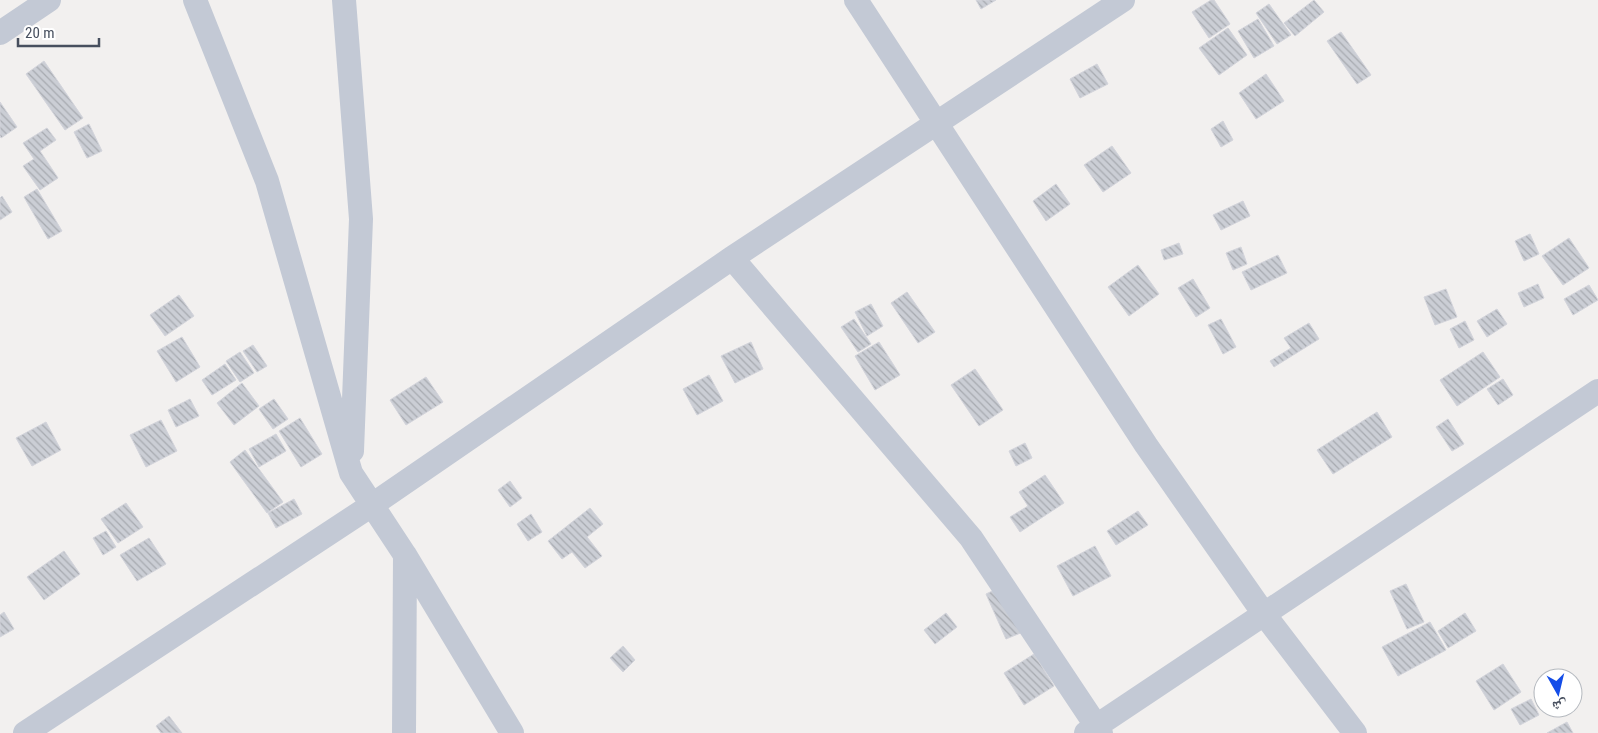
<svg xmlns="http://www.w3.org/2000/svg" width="1598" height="733" viewBox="0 0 1598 733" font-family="'Roboto Condensed','Noto Naskh Arabic',sans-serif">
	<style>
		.building { fill: url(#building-back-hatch); stroke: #d3d4db }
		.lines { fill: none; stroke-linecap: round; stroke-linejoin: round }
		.street { stroke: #c3c9d5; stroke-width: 24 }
	</style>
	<defs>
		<pattern id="building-back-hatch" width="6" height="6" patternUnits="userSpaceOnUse" patternTransform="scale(1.25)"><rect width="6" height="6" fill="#cbced5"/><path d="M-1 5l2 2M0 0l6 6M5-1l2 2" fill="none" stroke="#a7aab0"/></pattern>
	</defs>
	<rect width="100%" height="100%" fill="#f2f0ef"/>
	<!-- building -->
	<path class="building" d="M976,0h20l-15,9z
		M1211,0h3l16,24 -21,14 -17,-26z
		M1314,0l10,12 -29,24 -11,-13z
		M1269,4l22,31 -14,9 -21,-31z
		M1258,19l16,27 -20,12 -16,-27z
		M1228,28l19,27 -28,20 -20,-27z
		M1341,32l30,43 -14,9 -30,-43z
		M44,61l39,57 -18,12 -39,-56z
		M1097,64l11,20 -28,14 -10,-19z
		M1266,74l18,27 -28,18 -17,-26z
		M0,102l17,25 -16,11 -1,-2z
		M1223,121l10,19 -12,7 -10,-18z
		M89,124l13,27 -15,7 -13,-26z
		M47,128l9,12 -16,11 18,27 -18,12 -17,-24 11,-7 -11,-16z
		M1112,146l19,27 -28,19 -19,-27z
		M1056,184l14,20 -24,17 -13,-20z
		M37,189l25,42 -14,8 -24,-42z
		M2,196l10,16 -12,8v-22z
		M1243,201l7,15 -29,14 -8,-15z
		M1530,234l9,20 -15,7 -9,-20z
		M1569,238l20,30 -26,17 -21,-29z
		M1179,243l4,11 -19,6 -3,-10z
		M1241,247l6,17 -14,6 -7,-17z
		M1278,255l9,18 -36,17 -9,-18z
		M1138,265l21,29 -30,22 -21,-29z
		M1193,279l17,29 -14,9 -18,-29z
		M1538,284l6,14 -20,9 -6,-14z
		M1589,285l9,15 -25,15 -9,-16z
		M1446,289l11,28 -22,8 -11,-28z
		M907,292l28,40 -17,11 -27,-40z
		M179,295l15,21 -29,20 -15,-21z
		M871,304l12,22 -16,10 -12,-24z
		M1497,309l10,15 -20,13 -10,-16z
		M854,319l17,25 -13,8 -17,-25z
		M1221,319l15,28 -13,7 -15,-29z
		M1465,321l9,19 -15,8 -9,-19z
		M1309,323l10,16 -45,28 -4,-6 21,-13 -7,-10z
		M182,337l18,30 -24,15 -19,-31z
		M751,342l12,27 -28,14 -14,-27z
		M879,342l21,33 -25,15 -20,-34z
		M253,345l14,21 -10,6 -14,-21z
		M240,352l14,21 -14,9 -14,-21z
		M1483,352l17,25 -43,29 -17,-26z
		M225,364l11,16 -24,15 -10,-15z
		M975,369l28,41 -24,16 -28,-41z
		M709,375l14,26 -26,14 -14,-26z
		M426,377l17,25 -37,23 -16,-25z
		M1503,379l10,16 -15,10 -11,-16z
		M242,383l17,23 -25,19 -17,-22z
		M190,399l9,17 -23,11 -8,-17z
		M274,399l14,20 -15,10 -14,-20z
		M1377,412l15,25 -59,37 -16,-24z
		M300,418l22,36 -21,13 -22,-36z
		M1448,419l16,25 -12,7 -16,-24z
		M161,420l16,31 -31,16 -16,-32z
		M46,422l15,28 -29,16 -16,-28z
		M276,434l10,17 -27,16 -10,-18z
		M1025,443l7,15 -16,8 -7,-15z
		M245,450l38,52 -16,11 -37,-51z
		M1045,475l19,28 -44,29 -10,-15 18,-11 -9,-14z
		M510,481l12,17 -12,9 -12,-17z
		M294,499l8,15 -26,14 -8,-15z
		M126,503l17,24 -25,16 -17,-24z
		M590,508l13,16 -16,13 15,19 -17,12 -13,-16 -10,7 -14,-18z
		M1138,511l10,14 -32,20 -9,-14z
		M531,514l11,18 -14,9 -11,-17z
		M106,531l10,16 -13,8 -10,-17z
		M149,538l17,26 -29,17 -17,-26z
		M1095,546l16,30 -38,20 -16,-30z
		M64,551l16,23 -36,26 -17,-23z
		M1406,584l18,38 -17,7 -17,-38z
		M1003,586l20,46 -17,7 -20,-45z
		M4,612l10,17 -14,8v-22z
		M946,613l11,14 -22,17 -11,-14z
		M1465,613l11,18 -28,17 -10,-17z
		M1430,622l16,28 -48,26 -16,-29z
		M623,646l12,14 -12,12 -13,-14z
		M1034,654l20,32 -30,19 -20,-32z
		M1503,664l18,28 -27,18 -18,-29z
		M1531,699l8,16 -19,10 -9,-16z
		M169,716l13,17h-21l-5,-7z
		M1567,722l6,11h-26z"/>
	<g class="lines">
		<!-- street -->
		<path class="street" d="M195,0l72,181 84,292 54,82 107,178
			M344,0l17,219 -9,232
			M856,0l290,445 118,169 91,119
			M0,33l49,-33
			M732,258l239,280 130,195
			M25,733l347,-228 360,-247 391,-258
			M404,733l1,-178
			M1086,733l512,-342"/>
	</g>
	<!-- north arrow -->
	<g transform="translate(1558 693) rotate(172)"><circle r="24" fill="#ffffff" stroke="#b5b9bf"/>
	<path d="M0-4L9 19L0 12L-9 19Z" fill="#144de8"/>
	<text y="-8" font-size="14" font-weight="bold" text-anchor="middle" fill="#474f5e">ش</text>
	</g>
	<!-- scale -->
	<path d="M18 38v8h81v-8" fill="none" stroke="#474f5e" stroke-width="2.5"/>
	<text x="25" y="38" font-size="15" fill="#474f5e" stroke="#ffffff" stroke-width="4" paint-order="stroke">20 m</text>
</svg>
